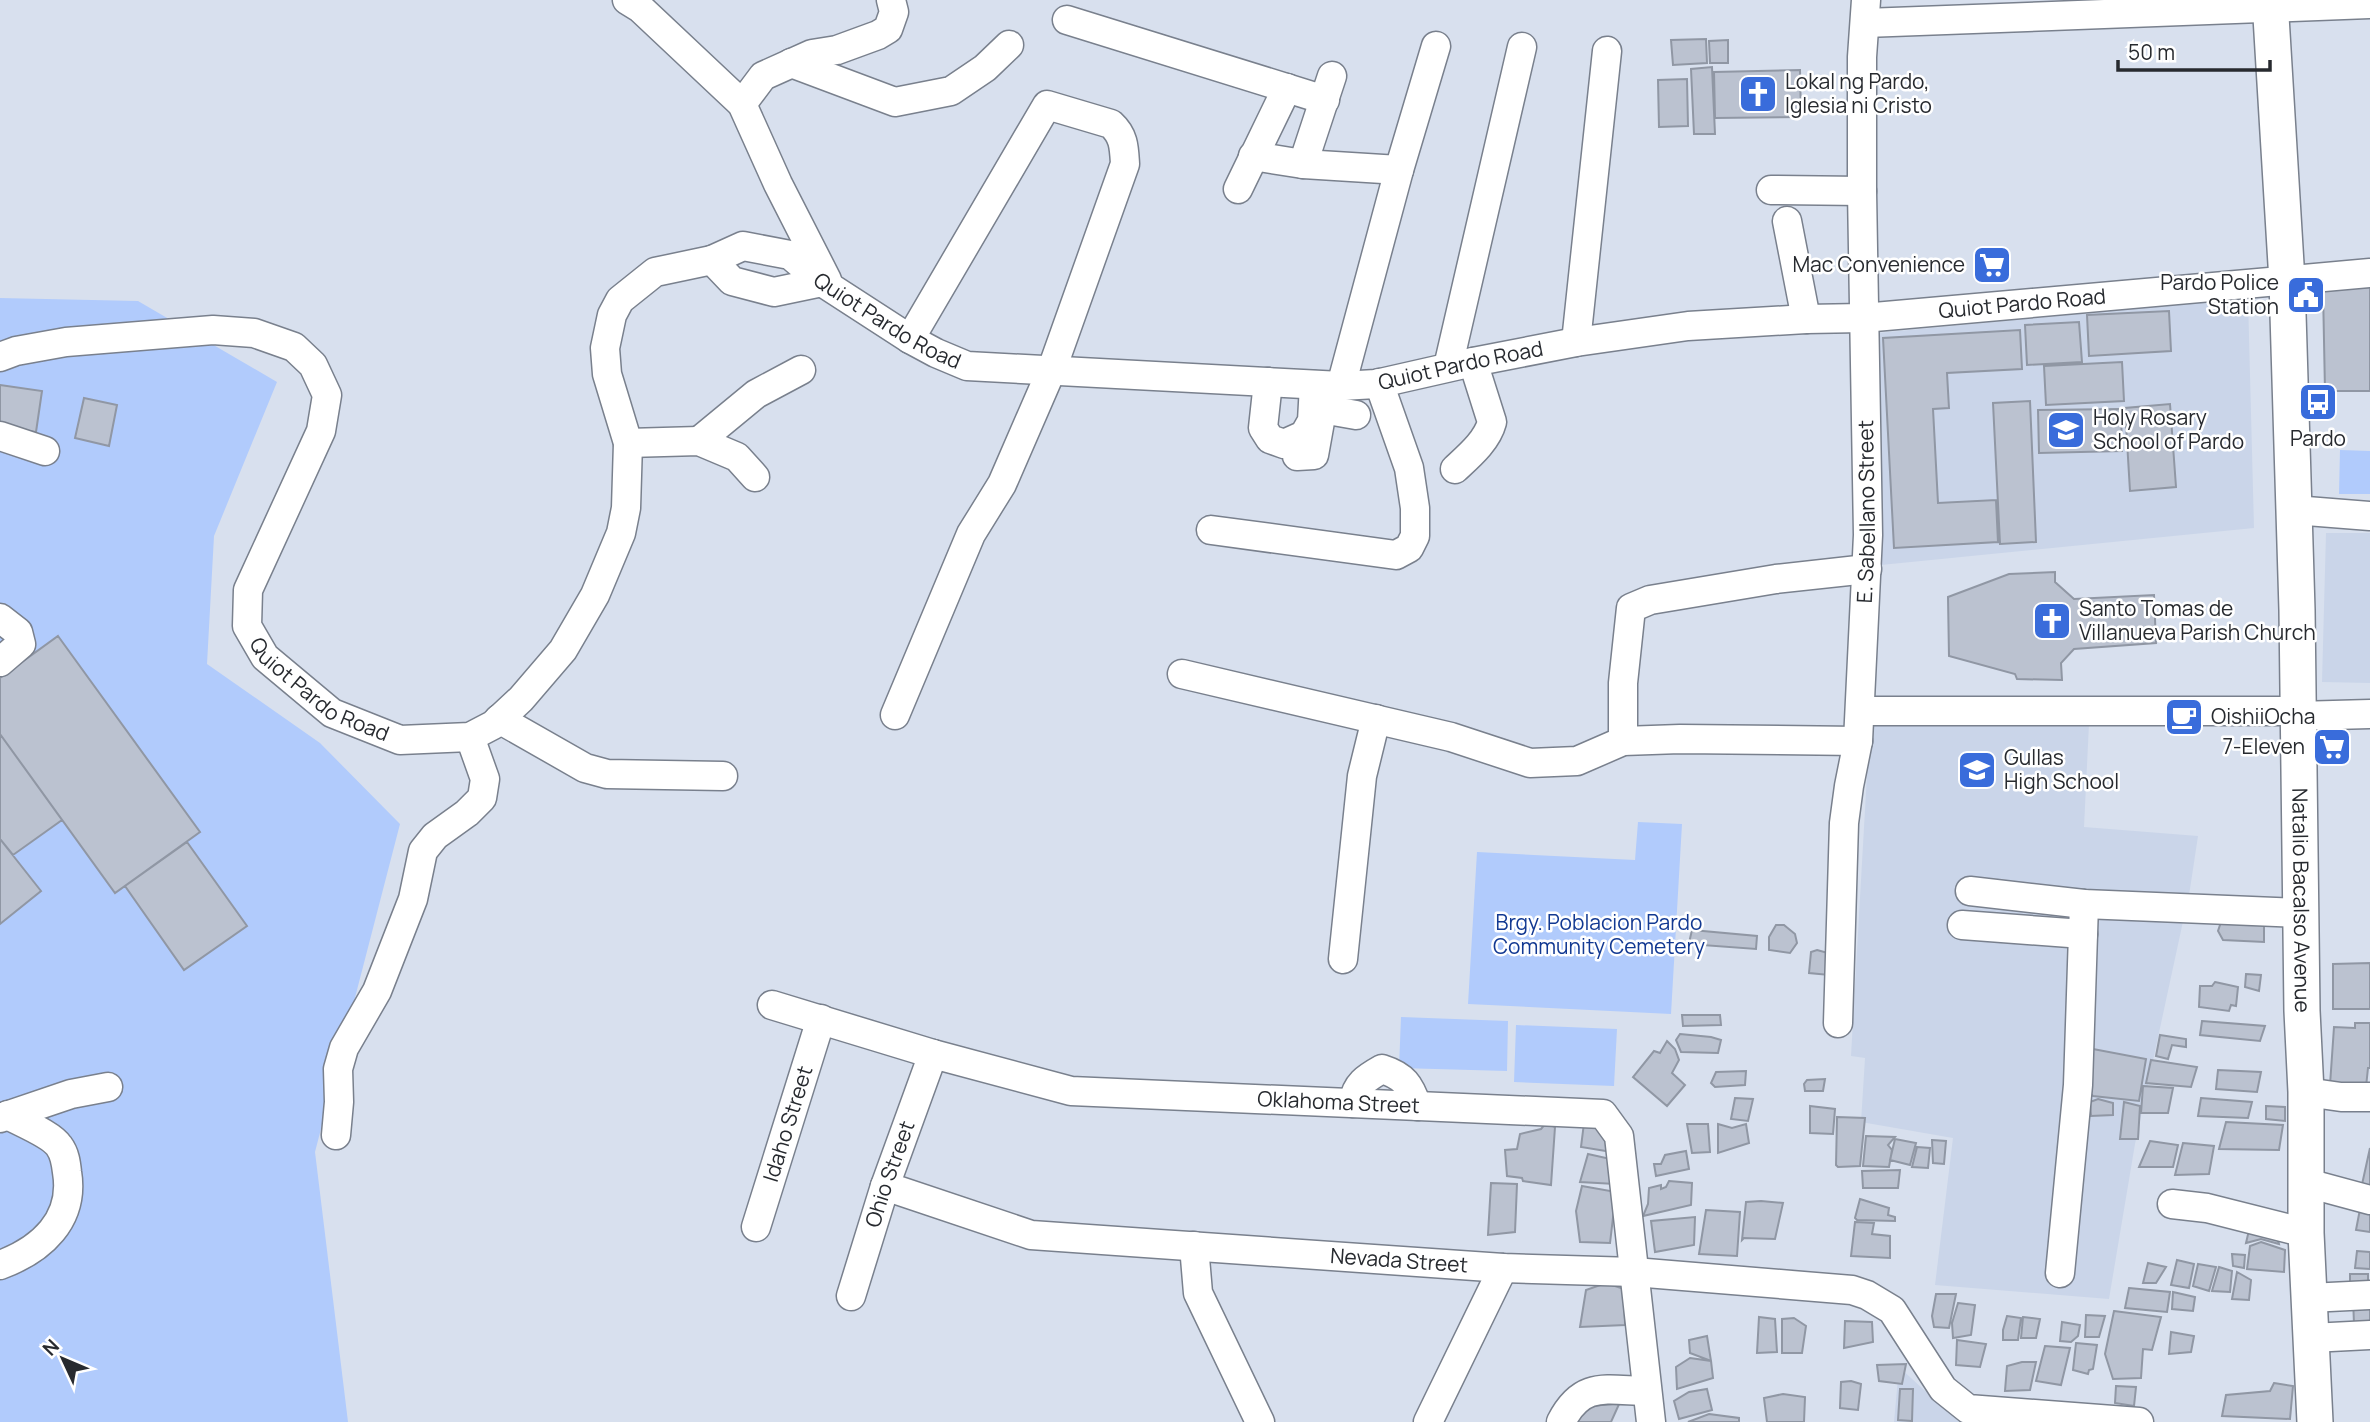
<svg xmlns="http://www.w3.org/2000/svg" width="2370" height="1422" viewBox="0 0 2370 1422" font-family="Manrope,sans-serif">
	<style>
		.built { fill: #cad5e9 }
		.green { fill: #b1cbfc }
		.building { fill: #bbc2d0; stroke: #9097a4; stroke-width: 2 }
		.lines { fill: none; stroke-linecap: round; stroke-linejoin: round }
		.minor-casing { stroke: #79808d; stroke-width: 31 }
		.major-casing { stroke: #79808d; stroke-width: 38 }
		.minor { stroke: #fff; stroke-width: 28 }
		.major { stroke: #fff; stroke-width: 35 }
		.labels { text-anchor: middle; stroke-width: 5; stroke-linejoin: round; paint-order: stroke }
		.poi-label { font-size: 21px; fill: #272a2f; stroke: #fff; text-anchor: start }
		.street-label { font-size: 21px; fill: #272a2f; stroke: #fff }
		.park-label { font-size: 21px; fill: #123992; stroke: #fff }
	</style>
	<rect width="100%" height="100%" fill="#d8e0ee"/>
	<!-- built -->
	<path class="built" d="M2248,298l6,230 -373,37 -3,-232z
		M2326,533h44v150l-48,-1z
		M1870,722l219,2 -5,103 114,9 -8,53 -55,255 -26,155 -174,-14 18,-147 -92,-16 4,-64 -14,-2z
		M1899,1367l60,55h-65z"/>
	<!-- green -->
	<path class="green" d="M0,298l138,3 139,81 -63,154 -7,128 113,79 80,81 -85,328 33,270h-348z
		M2340,450l30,1v43h-31z
		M1638,822l44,2 -11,190 -203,-10 9,-152 158,8z
		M1401,1017l107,4 -1,50 -108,-3z
		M1516,1025l101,4 -3,57 -100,-4z"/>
	<!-- building -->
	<path class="building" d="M1706,39l1,24 -34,2 -2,-25z
		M1728,40v23h-18l-1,-22z
		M1712,67l3,67h-21l-3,-65z
		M1800,70l1,47 -86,1 -1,-46z
		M1687,79l1,47 -29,1 -1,-47z
		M2370,287v104h-45l-2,-101z
		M2169,311l2,40 -82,5 -2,-41z
		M2079,322l3,40 -55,3 -2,-40z
		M2020,330l2,39 -75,4 2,35 -16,1 5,94 58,-3 2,42 -104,6 -11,-210z
		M2122,362l2,39 -78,4 -2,-39z
		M0,385l42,6 -6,41 -36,-5z
		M84,398l33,7 -8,41 -34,-8z
		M2030,401l6,141 -36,2 -7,-141z
		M2170,404l6,83 -46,4 -5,-83z
		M2121,409l1,42 -83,2 -1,-43z
		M2055,572v10l19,17 80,-4 2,48 -82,6 -13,14 1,17 -45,-1 -2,-5 -66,-18 -1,-59 61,-23z
		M58,636l142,196 -85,61 -115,-159v-56z
		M0,734l62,86 -49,35 -13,-16z
		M0,839l41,52 -41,33z
		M187,842l60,84 -63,44 -59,-84z
		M2222,919l42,4v19l-41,-2 -5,-9z
		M1776,925h8l11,9 2,9 -7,10 -21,-3v-13z
		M1692,930l65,6 -1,13 -67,-5 -1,3z
		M1817,950l11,3 1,22 -20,-2 2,-21z
		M2370,963v46h-37v-45z
		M2246,974l15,1 -2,16 -14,-4z
		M2215,982l23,5 -2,19 -5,-1 -2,6 -30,-4 1,-21h12z
		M1682,1015h38l1,10 -38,1z
		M2202,1021l63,5 -5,15 -60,-6z
		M2355,1023h15v45h-2l-2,19 -36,-2 4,-58 21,1z
		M1680,1034l31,3 10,3 -3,13 -37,-1 -5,-12z
		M2160,1035l26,4v8l-14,-2 -4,14 -12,-3z
		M1667,1041l8,8 4,11 -7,13 13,12 -18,21 -34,-29 21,-26 6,2z
		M2093,1049l53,10 -7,42 -46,-5 -2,-2z
		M2151,1060l46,7 -6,20 -45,-4z
		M2218,1070l43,2 -4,20 -41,-3z
		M1746,1071l-1,14 -30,2 -4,-4 5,-11z
		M1825,1079l-2,12h-18l-1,-7 3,-4z
		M2143,1086l30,2 -5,25h-27z
		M1735,1098l18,1 -5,22 -17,-2z
		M2201,1098l51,4 -4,16 -50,-2z
		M2098,1099l15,4v12l-22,1 -1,-14z
		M2124,1102l16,4 -2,33h-18z
		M1810,1106l25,3 -2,25 -23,-1z
		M2266,1106l19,1v14l-19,-2z
		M1837,1117l28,1 -5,48 -22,1 -2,-2z
		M2226,1122l57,3 -4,25 -60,-1z
		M1546,1123l9,4 -4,58 -28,-4 -1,-3 -15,-2 -2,-26 12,-1 3,-15 21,-5z
		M1584,1123l27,9 1,20 -31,-5z
		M1687,1124h21l2,28 -18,1z
		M1718,1124l14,4 14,-4 3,19 -31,10z
		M1866,1136l29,1 -7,8 4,5 -3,17 -26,-1z
		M1895,1139l21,4 -6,22 -20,-5z
		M1932,1140l14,1 -2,23 -11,-1z
		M2150,1141l28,4 -5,22h-34z
		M2183,1143l31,3 -5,28 -34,1z
		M1917,1147l13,1 -2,20 -16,-1z
		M2370,1148v43l-9,-2z
		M1686,1151l3,18 -33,7 -2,-12h7l4,-9z
		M1588,1154l27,6v24l-35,-2z
		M1900,1170l-2,18h-35l-1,-17z
		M1669,1181l23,2 -1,22 -48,11 5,-12 1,-16 12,-3v4l5,-2z
		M1491,1183l26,1 -2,48 -27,3z
		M1582,1186l34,6 -6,51 -30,-1 -4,-31z
		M1860,1199l29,9 -1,7 7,2v4l-38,-1 -2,-2z
		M1761,1201l22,2 -8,36 -31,-1 -2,2 4,-38z
		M2360,1209l10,1v22l-14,-2z
		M1706,1210l34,2 -3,44 -38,-2z
		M1695,1217l-1,28 -39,7 -4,-31z
		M1855,1222l19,1 -2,11 18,2v22l-39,-2z
		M2249,1230l27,2 3,12 -18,-5 -15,4z
		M2261,1242l24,8 -1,22 -37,-3 3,-23z
		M2357,1251l13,1v17l-15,-1z
		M2232,1254l13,1 -1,13 -11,-2z
		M2177,1260l17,4 -5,24 -18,-3z
		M2148,1263l18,4 -10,16h-13z
		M2198,1264l18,3 -7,24 -16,-5z
		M2219,1267l13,4 -2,21 -18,-1z
		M2237,1272l14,8 -2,20 -17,-1z
		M2350,1274h18v19h-18z
		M1606,1283l18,6 1,36 -45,2 6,-37z
		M2129,1288l41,4 -3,20 -42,-4z
		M2173,1292l22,5 -2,14 -21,-2z
		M1936,1294h20l-7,34 -15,-1 -2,-11z
		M2370,1297v26l-16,1 -1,-26z
		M1958,1303l17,2 -4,30 -18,3 -1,-15z
		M2114,1311l47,6 -9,33 -9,-1 -2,29 -28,1 -8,-25z
		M2086,1315l19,1 -6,21h-14z
		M2007,1316l14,2 -3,22h-15v-10z
		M1759,1317l16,2 2,33 -20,1z
		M2023,1317l17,2 -4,19h-15z
		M1794,1318l12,8 -4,27h-20v-34z
		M1845,1321l27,1 1,20 -29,6z
		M2062,1322l18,3 -2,11 -7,6 -11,-1z
		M2171,1332l23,4 -3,16 -22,2z
		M1707,1336l4,25 -21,-8 -1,-13z
		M1957,1340l29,4 -6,23 -24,-2z
		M2076,1343l21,2 -4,24 -4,1 -1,4 -15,-4z
		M2045,1346l25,2 -9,37 -25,-4z
		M1690,1358l21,3 2,17 -36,11 -1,-22z
		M2022,1362h14l-6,28 -25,1 2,-25z
		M1906,1364l-4,20 -23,-3 -2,-16z
		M1851,1381l10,3 -3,26 -18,-2 1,-26z
		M2274,1383l19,3 -3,33 -68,-3 4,-21 44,-4z
		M2116,1386l20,1 -2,19 -19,-3z
		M1707,1389l5,21 -33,9 -5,-18 15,-9z
		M1900,1389h13l-1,32 -14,-1z
		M1783,1394l22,3 -1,25h-37l-3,-24z
		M1620,1402l-9,20h-34l6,-14z
		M1709,1414l30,4v4h-51z"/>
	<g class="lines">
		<defs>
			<g id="minor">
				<path d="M627,0l13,8 102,96 36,80 49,96"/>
				<path d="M1067,20l258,80"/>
				<path d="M1865,23l505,-19"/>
				<path d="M791,63l104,39 56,-11 34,-23 24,-23"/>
				<path d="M742,104l21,-28 49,-22 25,-4 41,-15 10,-6 6,-17 -3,-12"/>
				<path d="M1253,156l50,8 96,6"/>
				<path d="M1303,164l29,-88"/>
				<path d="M1238,189l49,-101"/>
				<path d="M1771,190l91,1"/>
				<path d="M1787,221l19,98"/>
				<path id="s1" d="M712,260l31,-14 47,9 32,27 88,57 26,14 31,13 374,20 35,-2 97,-22 103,-20 112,-16 118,-7 57,-1 507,-45"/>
				<path d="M1576,342l31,-291"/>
				<path id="s2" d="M0,357l16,-6 50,-9 147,-12 41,3 40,14 19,18 14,30 -6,36 -73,159 -1,36 18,31 67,56 68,27 70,-3 23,-12 28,-26 42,-49 32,-55 26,-62 5,-25 2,-65 -21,-69 -2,-26 7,-33 8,-15 35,-28 57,-12 20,21 42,11 48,-10"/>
				<path d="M1448,367l74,-320"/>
				<path d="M1268,382l-5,46 7,11 14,5 20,-9 8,-14 2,-36"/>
				<path d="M1341,386l58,-216 37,-124"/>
				<path d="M1322,409l34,6"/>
				<path d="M0,436l45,15"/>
				<path d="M699,441l57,-47 45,-24"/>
				<path d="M628,443l71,-2 38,16 18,20"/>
				<path d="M1297,456l17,-1 7,-39"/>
				<path d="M1455,469c14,-13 32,-28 37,-47l-19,-60"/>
				<path d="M2294,510l76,6"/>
				<path d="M1211,530l185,25 13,-7 6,-12v-28l-6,-40 -30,-85"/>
				<path d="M0,618l18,14 3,12 -21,18"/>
				<path d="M1182,674l269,63 79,26 47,-2 46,-20 57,-2 178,2"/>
				<path d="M1861,711h436"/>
				<path d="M895,715l76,-181 31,-50 50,-115 73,-205c-1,-17 -1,-28 -14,-40l-64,-19 -137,234"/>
				<path d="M2297,716l73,-2"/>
				<path d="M499,719l86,49 22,6 116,2"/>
				<path d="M1623,741v-58l8,-75 19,-8 126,-21 91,-10"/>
				<path d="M1970,891l114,13 216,9"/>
				<path d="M1962,925l121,9"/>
				<path d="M1343,959l19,-183 14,-57"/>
				<path id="s3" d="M772,1005l161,49 138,37 532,23 16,22 32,286"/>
				<path id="s4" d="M1838,1023l6,-200 5,-37 9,-45 10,-206 -6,-344v-134l4,-57"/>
				<path d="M2306,1092l35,5h29"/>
				<path d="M1353,1103c3,-19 13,-25 29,-34 22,7 28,16 35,37"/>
				<path d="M0,1118l71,-24 37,-7"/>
				<path d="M336,1135l3,-33 -1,-33 6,-21 33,-57 36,-92 10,-48 12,-15 32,-23 15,-15 3,-19 -15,-42"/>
				<path d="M2307,1183l63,17"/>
				<path id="s5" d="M885,1186l146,49 472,33 131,4 218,18 15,5 25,15 51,79 25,20 171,13"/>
				<path d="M2172,1204l35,4 99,25"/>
				<path id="s6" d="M756,1227l65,-208"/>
				<path d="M1194,1246l4,47 62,129"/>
				<path d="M0,1265c41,-15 75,-45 67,-93 -1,-9 -2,-18 -8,-26 -8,-12 -37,-23 -51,-31"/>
				<path d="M2060,1273l18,-188 6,-181"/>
				<path id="s7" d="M851,1296l34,-110 48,-132"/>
				<path d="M2309,1298l61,-3"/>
				<path d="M2311,1338l59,-3"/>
				<path d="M1428,1422l75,-154"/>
				<path d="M1561,1422c21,-41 44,-32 85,-31"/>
			</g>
			<g id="major">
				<path id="s8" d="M2270,0l17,281 10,329 5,401 4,81v141l9,189"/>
			</g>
		</defs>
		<!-- minor casing -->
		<use href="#minor" class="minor-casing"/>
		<!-- major casing -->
		<use href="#major" class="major-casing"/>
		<!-- minor -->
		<use href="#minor" class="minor"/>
		<!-- major -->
		<use href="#major" class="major"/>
	</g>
	<!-- icons -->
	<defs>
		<symbol id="church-square" viewBox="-11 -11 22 22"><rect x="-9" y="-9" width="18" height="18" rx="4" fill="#396cdb" stroke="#fff"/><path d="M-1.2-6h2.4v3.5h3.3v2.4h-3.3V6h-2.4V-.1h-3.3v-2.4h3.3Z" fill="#fff"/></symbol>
		<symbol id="supermarket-square" viewBox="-11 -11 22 22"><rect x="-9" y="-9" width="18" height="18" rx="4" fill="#396cdb" stroke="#fff"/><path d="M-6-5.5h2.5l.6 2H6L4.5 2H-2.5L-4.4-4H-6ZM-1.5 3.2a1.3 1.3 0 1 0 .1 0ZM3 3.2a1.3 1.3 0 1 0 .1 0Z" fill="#fff"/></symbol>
		<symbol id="civic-square" viewBox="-11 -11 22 22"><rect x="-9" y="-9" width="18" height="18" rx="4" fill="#396cdb" stroke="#fff"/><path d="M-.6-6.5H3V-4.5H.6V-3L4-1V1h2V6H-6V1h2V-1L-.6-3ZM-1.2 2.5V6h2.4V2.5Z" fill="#fff"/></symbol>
		<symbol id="bus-square" viewBox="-11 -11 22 22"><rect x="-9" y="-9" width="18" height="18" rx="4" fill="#396cdb" stroke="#fff"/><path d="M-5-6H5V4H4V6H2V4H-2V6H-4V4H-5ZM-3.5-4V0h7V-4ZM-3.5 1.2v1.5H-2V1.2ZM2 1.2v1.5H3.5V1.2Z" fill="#fff"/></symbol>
		<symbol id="school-square" viewBox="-11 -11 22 22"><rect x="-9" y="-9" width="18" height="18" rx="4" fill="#396cdb" stroke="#fff"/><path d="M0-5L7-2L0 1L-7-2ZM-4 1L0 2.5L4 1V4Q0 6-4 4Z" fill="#fff"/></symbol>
		<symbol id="cafe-square" viewBox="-11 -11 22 22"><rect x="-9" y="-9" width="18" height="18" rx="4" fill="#396cdb" stroke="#fff"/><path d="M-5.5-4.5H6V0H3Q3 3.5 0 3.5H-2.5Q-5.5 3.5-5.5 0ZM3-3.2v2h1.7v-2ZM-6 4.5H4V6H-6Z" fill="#fff"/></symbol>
	</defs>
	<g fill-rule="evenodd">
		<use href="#church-square" x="1736" y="72" width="44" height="44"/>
		<use href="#supermarket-square" x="1970" y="243" width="44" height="44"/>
		<use href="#civic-square" x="2284" y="273" width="44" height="44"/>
		<use href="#bus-square" x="2296" y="380" width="44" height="44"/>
		<use href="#school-square" x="2044" y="408" width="44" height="44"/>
		<use href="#church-square" x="2030" y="599" width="44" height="44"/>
		<use href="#cafe-square" x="2162" y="695" width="44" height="44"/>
		<use href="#supermarket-square" x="2310" y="725" width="44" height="44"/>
		<use href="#school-square" x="1955" y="748" width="44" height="44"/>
	</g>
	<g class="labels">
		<!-- poi labels -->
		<g class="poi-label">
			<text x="1785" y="89">Lokal ng Pardo,<tspan x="1785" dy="24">Iglesia ni Cristo</tspan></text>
			<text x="1965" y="272" text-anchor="end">Mac Convenience</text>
			<text x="2279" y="290" text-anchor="end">Pardo Police<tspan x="2279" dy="24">Station</tspan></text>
			<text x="2093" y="425">Holy Rosary<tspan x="2093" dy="24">School of Pardo</tspan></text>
			<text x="2318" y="446" text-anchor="middle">Pardo</text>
			<text x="2079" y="616">Santo Tomas de<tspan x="2079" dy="24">Villanueva Parish Church</tspan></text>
			<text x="2211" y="724">OishiiOcha</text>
			<text x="2305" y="754" text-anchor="end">7-Eleven</text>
			<text x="2004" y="765">Gullas<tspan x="2004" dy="24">High School</tspan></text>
		</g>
		<!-- street labels -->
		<g class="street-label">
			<text dy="7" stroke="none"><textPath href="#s1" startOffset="1354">Quiot Pardo Road</textPath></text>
			<text dy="7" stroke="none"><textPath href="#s1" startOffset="200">Quiot Pardo Road</textPath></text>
			<text dy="7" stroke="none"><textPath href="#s1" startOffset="788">Quiot Pardo Road</textPath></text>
			<text dy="7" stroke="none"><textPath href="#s4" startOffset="513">E. Sabellano Street</textPath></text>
			<text dy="7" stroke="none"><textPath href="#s2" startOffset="705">Quiot Pardo Road</textPath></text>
			<text dy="7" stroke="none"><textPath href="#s8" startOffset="901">Natalio Bacalso Avenue</textPath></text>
			<text dy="7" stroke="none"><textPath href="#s3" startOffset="579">Oklahoma Street</textPath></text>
			<text dy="7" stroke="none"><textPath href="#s6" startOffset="108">Idaho Street</textPath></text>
			<text dy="7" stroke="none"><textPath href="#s7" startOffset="128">Ohio Street</textPath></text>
			<text dy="7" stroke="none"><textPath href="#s5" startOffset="523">Nevada Street</textPath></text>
		</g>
		<!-- park labels -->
		<g class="park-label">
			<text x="1599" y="930">Brgy. Poblacion Pardo<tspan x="1599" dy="24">Community Cemetery</tspan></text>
		</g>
	</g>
	<!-- north arrow -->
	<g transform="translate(63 1359) rotate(314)" stroke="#ffffff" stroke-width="5" paint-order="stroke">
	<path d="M0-5L12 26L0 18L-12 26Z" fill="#272a2f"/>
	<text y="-10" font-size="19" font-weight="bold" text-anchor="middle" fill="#272a2f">N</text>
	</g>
	<!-- scale -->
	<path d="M2118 60v10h152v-10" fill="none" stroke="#272a2f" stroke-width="3.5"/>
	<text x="2128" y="60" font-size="21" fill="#272a2f" stroke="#ffffff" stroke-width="5" paint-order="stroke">50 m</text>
</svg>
